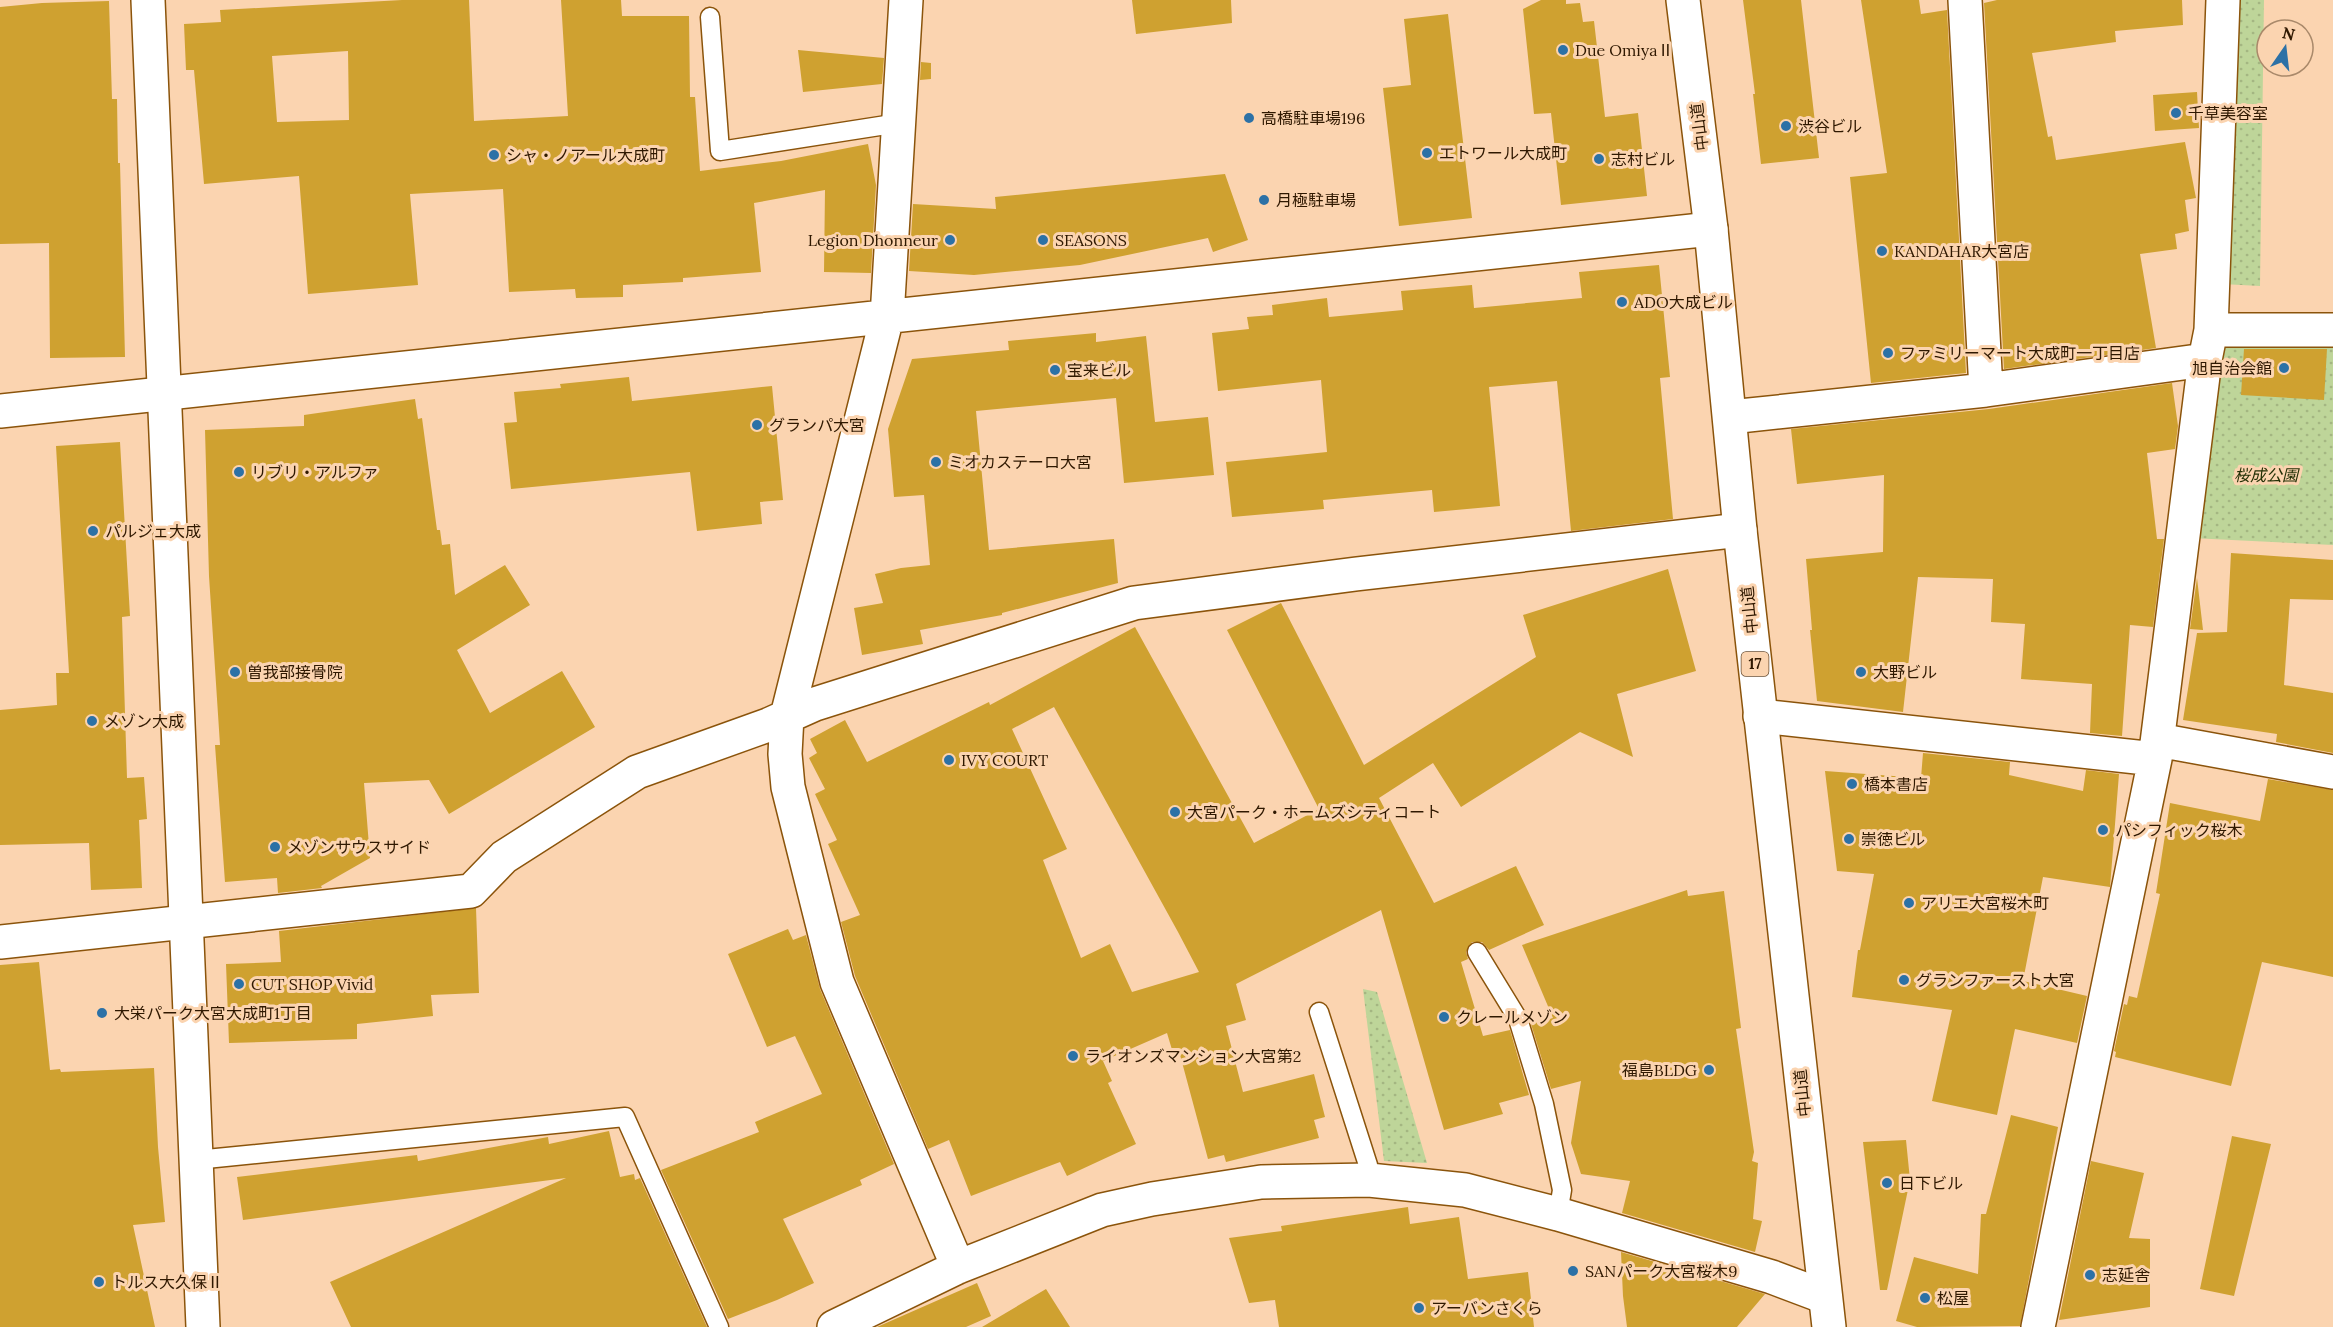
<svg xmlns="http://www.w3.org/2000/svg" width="2333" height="1327" viewBox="0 0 2333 1327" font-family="Lora,'Noto Sans JP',serif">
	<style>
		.grass { fill: url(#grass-dots) }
		.building { fill: #cfa130; fill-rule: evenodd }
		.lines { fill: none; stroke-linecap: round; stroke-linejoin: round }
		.lane-casing { stroke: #8b540b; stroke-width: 21 }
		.street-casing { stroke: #8b540b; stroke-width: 36 }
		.secondary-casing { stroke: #8b540b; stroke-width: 36 }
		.highway-casing { stroke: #8b540b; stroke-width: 36 }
		.lane { stroke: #fff; stroke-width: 18 }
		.street { stroke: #fff; stroke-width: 33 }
		.secondary { stroke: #fff; stroke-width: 33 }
		.highway { stroke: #fff; stroke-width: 33 }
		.poi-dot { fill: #2c71a6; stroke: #fbd4b0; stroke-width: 2 }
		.labels { text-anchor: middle; stroke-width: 6; stroke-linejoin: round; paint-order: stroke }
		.shield { fill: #fbd4b0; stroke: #6c5035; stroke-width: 1.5 }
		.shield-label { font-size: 15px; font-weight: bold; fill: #2f1800 }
		.poi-label { font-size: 16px; fill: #2f1800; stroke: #fbd4b0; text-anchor: start }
		.street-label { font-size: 16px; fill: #2f1800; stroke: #fbd4b0 }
		.park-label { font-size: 16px; font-style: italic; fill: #233006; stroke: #fbd4b0 }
	</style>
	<defs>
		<pattern id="grass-dots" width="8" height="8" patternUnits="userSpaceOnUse" patternTransform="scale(1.5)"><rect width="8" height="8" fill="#bed599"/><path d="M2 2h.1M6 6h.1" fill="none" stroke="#a4b682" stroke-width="1.8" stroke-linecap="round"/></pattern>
	</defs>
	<rect width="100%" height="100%" fill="#fbd4b0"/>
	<!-- grass -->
	<path class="grass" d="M2230,0h34l-4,286 -38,-2z
		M2217,338l116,1v206l-142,-7z
		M1363,989l14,3 50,171 -43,-2z"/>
	<!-- building -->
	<path class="building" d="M402,0h67l5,121 94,-5 -7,-116h60l1,16h67l1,81h5l5,74 81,-10 87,-17 8,41 -5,88 -47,-1 1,-82 -71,13 7,69 -78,6v4l-60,3v12l-47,1 -1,-9 -66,3 -6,-103 -93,5 8,91 -110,9 -9,-118 -95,8 -10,-114h-8l-2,-46 37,-2 -1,-12zM348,51l1,69 -72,2 -5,-66z
		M1132,0h99l1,23 -96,11z
		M1541,0h25v4l14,-1 3,19 11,-1 11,96 33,-4 9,83 -86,9 -10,-92 -17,1 -11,-105z
		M1743,0h58l18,158 -58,6 -8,-70h2z
		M1861,0h58l2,14 26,-4 19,363 -95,10 -21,-206 37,-4z
		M1997,0h185l1,25 -68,6 1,11 -84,11 16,84 4,-1 4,24 129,-18 11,56 -11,2 4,31 -14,3 2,15 -37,5 16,94 -152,21 -20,-366z
		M109,1l3,98h5l1,64h2l5,194 -75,1 -1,-115 -49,1v-237l42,-4z
		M1448,14l24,204 -73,8 -16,-138 28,-3 -7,-66z
		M798,50l86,8 -2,26 -79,8z
		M921,62l10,1v16l-11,1z
		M2197,92l2,36 -44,3 -2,-36z
		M1225,174l23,66 -35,12 -5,-14 -128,27 -106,10 -65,-4 4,-67 83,5 -1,-12z
		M1659,265l11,112 -10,1 13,141 -102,12 -14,-150 -68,6 11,119 -66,6 -2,-22 -109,10 1,9 -92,8 -6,-55 101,-10 -6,-72 -103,11 -6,-58 37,-4 -2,-12 26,-2 -1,-10 55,-7 2,19 74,-7 -2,-19 71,-6 2,23 108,-10 -3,-26z
		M1096,333v9l50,-6 9,86 53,-5 6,58 -90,8 -8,-85 -140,13 13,139 125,-11 4,44 -116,30v2l-82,15 3,14 -61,11 -8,-47 29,-5 -8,-29 26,-6 29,-3 -6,-70 -30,2 -6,-68 24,-70 97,-9 -1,-9z
		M2244,349h83l-3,51 -83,-5z
		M629,377l3,24 140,-15 11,114 -23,2 2,22 -65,7 -7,-59 -179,17 -7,-66 13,-1 -3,-30 47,-4 -1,-4z
		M2172,383l6,43 -3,23 -28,4 10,86h7l-11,88 -23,-2 -8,111 -32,-3 2,-49 -71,-5 4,-55 -34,-2 2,-43 -75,-2 -15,135 -86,-11 -7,-71h2l-6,-71 77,-7 1,-77 -87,9 -6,-55 198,-20z
		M415,399l3,20 4,-1 15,112h3l2,15 8,-1 5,51 50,-30 25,40 -73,45 33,63 72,-42 33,56 -146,87 -20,-34 -65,3 6,75 -49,28 1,2 -44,5 -1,-15 -52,4 -10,-137h5l-11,-169 -4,-146 99,-4v-11z
		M120,442l10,174 -8,1 5,161 17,-1 3,42 -8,1 3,68 -51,2 -2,-47 -89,2v-135l57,-5 -1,-32h13l-13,-227z
		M2231,553l102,7v40l-43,-1 -6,86 49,8v60l-57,-11 1,-8 -94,-14 14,-87 30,-1z
		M1668,569l28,102 -79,23 16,63 -53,-25 -119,75 -28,-44 -54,35 55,105 82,-37 28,59 -55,25 -7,-8h-10l-6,10 2,7 -7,3 22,74 27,-6 19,65 -30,8 4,11 -59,16 -63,-220 -145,74 10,36 -20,6 17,66 71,-18 11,43 -11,3 5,18 -93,24 -2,-7 -16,4 -29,-108 -6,2 -6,-20 -64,28 9,20 -4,2 28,61 -69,32 -7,-14 -89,34 -22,-56 -21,9 -73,-173 -14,-54 19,-7 -32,-71 9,-4 -22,-46 10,-5 -16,-31 8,-5 -7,-14 35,-19 22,42 122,-60 1,3 145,-78 119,216 65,-34 -92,-179 54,-27 83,162 172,-108 -13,-42zM1054,707l124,225 21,40 -67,20 -22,-48 -29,14 -38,-98 24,-11 -55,-120z
		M2197,578l6,52 -13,-1z
		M1923,753l87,9 -1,13 74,16 3,-21 33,4 -9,113 -67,-10 -20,104 64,15 -10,47 -62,-14 -18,86 -65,-14 20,-91 -100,-13 6,-47h2l14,-76 -37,-3 -12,-100 96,7z
		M2268,779l65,11v187l-71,-15 -31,124 -116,-29 1,-5 -2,-1 10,-47 3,1 2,-9 8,2 23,-104 -4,-1 14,-90 90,18z
		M1687,890l1,6 36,-5 17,137 -5,1 18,123 -2,9 6,2 -5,56 9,2 -7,31 -133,-39 8,-32 -49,-7 -10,-31 10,-62 -30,8 -20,-65 22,-6 -31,-73z
		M476,908l3,85 -48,2 2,21 -76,8v15l-128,4 -3,-79 55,-2 -2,-31z
		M788,929l5,11 13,-5 14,54 74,175 -34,16 2,5 -79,34 31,64 -37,17 -49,19 -67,-149 98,-38 -4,-10 67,-28 -27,-58 -28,11 -39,-93z
		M39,962l11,108 10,-1 1,3 93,-4 4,79 7,75 -32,3 22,102h-155v-362z
		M2011,1115l47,12 -38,199 -103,1 -21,-6 18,-64 64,17 3,-60h5z
		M609,1131l11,46 14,-3 1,6 5,-2 67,149h-356l-21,-45 236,-104 -323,42 -6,-43 180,-22 1,6 130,-24 1,7z
		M2232,1136l39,8 -37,152 -34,-7z
		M1906,1140l4,40 -23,110h-7l-17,-148z
		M2091,1161l53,12 -15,65 21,1v68l-91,13z
		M1408,1207l2,17 49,-7 9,62 60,-7 6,55h-255l-4,-27 -26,3 -20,-65 53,-7 -1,-5z
		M1621,1252l144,42 -28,33h-110l-4,-31z
		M977,1283l14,33 -25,11h-89z
		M1046,1289l24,38h-88z"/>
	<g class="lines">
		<defs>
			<path id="lane" d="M710,17l10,134 179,-28
				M1477,952l41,67 26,85 18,86 -4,24
				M1319,1012l49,153 1,15
				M196,1160l429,-43 94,210"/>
			<path id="street" d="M906,0l-19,317 -100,399 -2,38 3,33 49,195 121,285
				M1965,0l21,390
				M2211,330h122
				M0,411l1711,-182
				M1730,417l256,-27 219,-30
				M1760,716l395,43
				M2158,740l175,32
				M0,942l471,-51 33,-34 133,-85 131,-47 47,-21 319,-101 222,-29 384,-44
				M834,1327l124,-60 144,-57 50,-11 109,-17 108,-2 96,10 93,24 214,63 53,20
				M2038,1327l117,-568 50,-399 6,-30 12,-330"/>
			<path id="secondary" d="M148,0l55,1327"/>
			<path id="highway" d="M1683,0l28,229 29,301 89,797"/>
		</defs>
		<!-- lane casing -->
		<use href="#lane" class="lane-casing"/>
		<!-- street casing -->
		<use href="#street" class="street-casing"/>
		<!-- secondary casing -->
		<use href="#secondary" class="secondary-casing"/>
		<!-- highway casing -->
		<use href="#highway" class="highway-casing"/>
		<!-- lane -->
		<use href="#lane" class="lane"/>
		<!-- street -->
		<use href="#street" class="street"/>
		<!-- secondary -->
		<use href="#secondary" class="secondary"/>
		<!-- highway -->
		<use href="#highway" class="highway"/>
	</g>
	<!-- markers -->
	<g class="poi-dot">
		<circle cx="1563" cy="50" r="6"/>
		<circle cx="2176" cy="113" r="6"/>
		<circle cx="1249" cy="118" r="6"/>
		<circle cx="1786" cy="126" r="6"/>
		<circle cx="1427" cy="153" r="6"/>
		<circle cx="494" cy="155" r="6"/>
		<circle cx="1599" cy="159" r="6"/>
		<circle cx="1264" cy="200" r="6"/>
		<circle cx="950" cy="240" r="6"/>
		<circle cx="1043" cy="240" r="6"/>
		<circle cx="1882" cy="251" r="6"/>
		<circle cx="1622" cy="302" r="6"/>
		<circle cx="1888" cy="353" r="6"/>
		<circle cx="2284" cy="368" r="6"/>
		<circle cx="1055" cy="370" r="6"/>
		<circle cx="757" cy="425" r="6"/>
		<circle cx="936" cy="462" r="6"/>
		<circle cx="239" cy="472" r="6"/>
		<circle cx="93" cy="531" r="6"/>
		<circle cx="235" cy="672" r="6"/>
		<circle cx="1861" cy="672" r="6"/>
		<circle cx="92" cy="721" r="6"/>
		<circle cx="949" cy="760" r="6"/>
		<circle cx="1852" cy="784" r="6"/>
		<circle cx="1175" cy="812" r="6"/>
		<circle cx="2103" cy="830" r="6"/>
		<circle cx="1849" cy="839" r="6"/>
		<circle cx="275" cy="847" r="6"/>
		<circle cx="1909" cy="903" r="6"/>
		<circle cx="1904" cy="980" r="6"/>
		<circle cx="239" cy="984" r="6"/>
		<circle cx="102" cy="1013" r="6"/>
		<circle cx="1444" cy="1017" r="6"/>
		<circle cx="1073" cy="1056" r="6"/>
		<circle cx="1709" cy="1070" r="6"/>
		<circle cx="1887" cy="1183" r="6"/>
		<circle cx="1573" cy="1271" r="6"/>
		<circle cx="2090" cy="1275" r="6"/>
		<circle cx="99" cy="1282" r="6"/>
		<circle cx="1925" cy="1298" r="6"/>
		<circle cx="1419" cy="1308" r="6"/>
	</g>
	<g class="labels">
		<!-- shield labels -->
		<rect class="shield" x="1741.5" y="652" width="27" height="24" rx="4.5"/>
		<g class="shield-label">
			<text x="1755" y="669">17</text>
		</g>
		<!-- poi labels -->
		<g class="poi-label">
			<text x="1575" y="56">Due OmiyaⅡ</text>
			<text x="2188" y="119">千草美容室</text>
			<text x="1261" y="124">高橋駐車場196</text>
			<text x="1798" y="132">渋谷ビル</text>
			<text x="1439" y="159">エトワール大成町</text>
			<text x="506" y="161">シャ・ノアール大成町</text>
			<text x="1611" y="165">志村ビル</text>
			<text x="1276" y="206">月極駐車場</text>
			<text x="938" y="246" text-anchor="end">Legion Dhonneur</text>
			<text x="1055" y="246">SEASONS</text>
			<text x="1894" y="257">KANDAHAR大宮店</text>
			<text x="1634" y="308">ADO大成ビル</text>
			<text x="1900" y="359">ファミリーマート大成町一丁目店</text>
			<text x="2272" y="374" text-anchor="end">旭自治会館</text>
			<text x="1067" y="376">宝来ビル</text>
			<text x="769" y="431">グランパ大宮</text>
			<text x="948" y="468">ミオカステーロ大宮</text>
			<text x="251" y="478">リブリ・アルファ</text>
			<text x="105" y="537">パルジェ大成</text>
			<text x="247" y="678">曽我部接骨院</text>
			<text x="1873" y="678">大野ビル</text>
			<text x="104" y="727">メゾン大成</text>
			<text x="961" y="766">IVY COURT</text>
			<text x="1864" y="790">橋本書店</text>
			<text x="1187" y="818">大宮パーク・ホームズシティコート</text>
			<text x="2115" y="836">パシフィック桜木</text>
			<text x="1861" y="845">崇徳ビル</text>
			<text x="287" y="853">メゾンサウスサイド</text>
			<text x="1921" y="909">アリエ大宮桜木町</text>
			<text x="1916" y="986">グランファースト大宮</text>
			<text x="251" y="990">CUT SHOP Vivid</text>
			<text x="114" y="1019">大栄パーク大宮大成町1丁目</text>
			<text x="1456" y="1023">クレールメゾン</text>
			<text x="1085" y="1062">ライオンズマンション大宮第2</text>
			<text x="1697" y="1076" text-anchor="end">福島BLDG</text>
			<text x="1899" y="1189">日下ビル</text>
			<text x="1585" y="1277">SANパーク大宮桜木9</text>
			<text x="2102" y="1281">志延舎</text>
			<text x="111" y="1288">トルス大久保Ⅱ</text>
			<text x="1937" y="1304">松屋</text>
			<text x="1431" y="1314">アーバンさくら</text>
		</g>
		<!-- street labels -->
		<g class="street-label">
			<text transform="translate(1699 127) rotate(-97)" y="6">中山道</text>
			<text transform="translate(1749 610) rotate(-96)" y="6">中山道</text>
			<text transform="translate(1802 1093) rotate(-96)" y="6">中山道</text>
		</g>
		<!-- park labels -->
		<g class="park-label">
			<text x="2266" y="481">桜成公園</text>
		</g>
	</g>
	<!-- north arrow -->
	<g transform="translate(2285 48) rotate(14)"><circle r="28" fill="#fbd4b0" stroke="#a9896a" stroke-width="1.5"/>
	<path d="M0-4.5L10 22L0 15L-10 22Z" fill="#2c71a6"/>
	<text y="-9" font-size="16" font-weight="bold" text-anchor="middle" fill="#2f1800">N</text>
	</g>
</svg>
